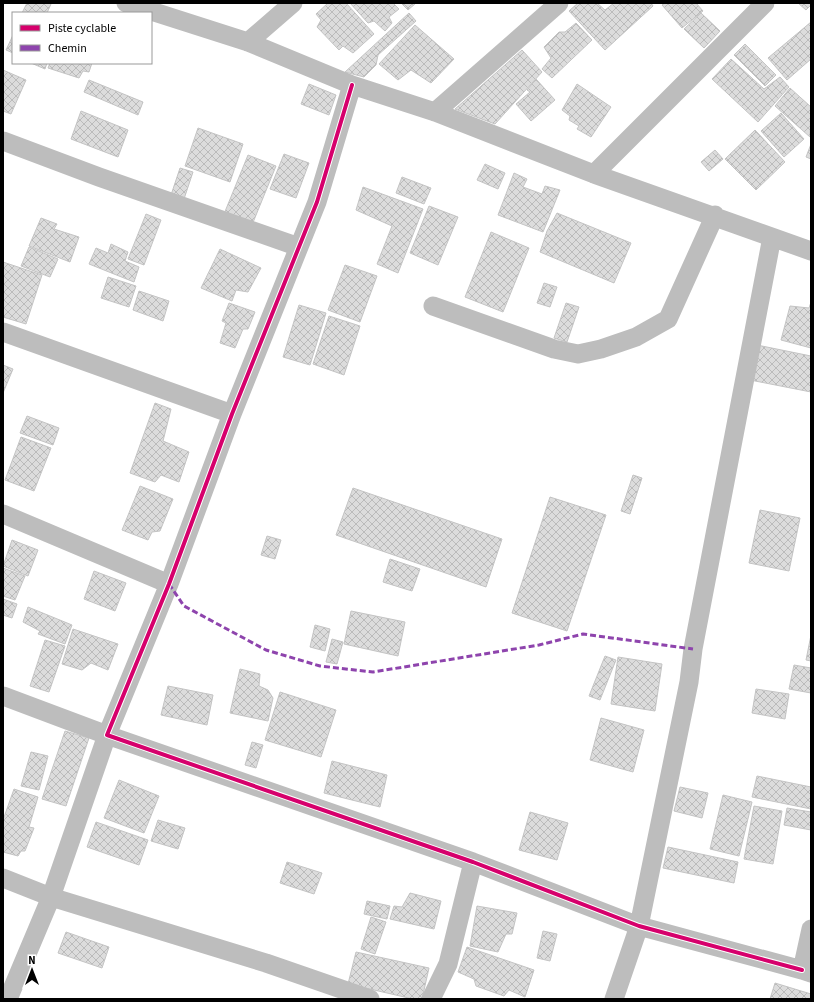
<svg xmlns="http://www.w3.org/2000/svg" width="814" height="1002" viewBox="0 0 814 1002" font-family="'Source Sans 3',sans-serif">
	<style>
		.building { fill: url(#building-cross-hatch); stroke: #c4c4c4 }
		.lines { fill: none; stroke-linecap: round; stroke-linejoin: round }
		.minor { stroke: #bdbdbd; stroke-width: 19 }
		.quiet { stroke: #8e44ad; stroke-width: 3; stroke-dasharray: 6 3; stroke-linecap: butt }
		.cycleway-casing { stroke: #fff; stroke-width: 6 }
		.cycleway { stroke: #d6006c; stroke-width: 4 }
	</style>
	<defs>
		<pattern id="building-cross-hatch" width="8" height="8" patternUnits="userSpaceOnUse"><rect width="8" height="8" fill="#dcdcdc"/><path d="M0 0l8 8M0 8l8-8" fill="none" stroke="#bbb"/></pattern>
	</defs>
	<rect width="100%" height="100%" fill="#fff"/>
	<!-- building -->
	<path class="building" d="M27,3h21l3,1 -4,9h-25z
		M328,3h18l28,31 -21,19 -10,-7 -4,4 -22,-23 4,-7 -5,-6z
		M350,3h43l6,6 -10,8 3,6 -7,8 -11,-10 -6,2z
		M401,3h15l-8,7z
		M578,3h19l8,7 9,-7h37l2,3 -48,44 -36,-39z
		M665,3h31l7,8 -21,17 -20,-23z
		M798,3h13v2l-5,5z
		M409,13l7,8 -38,34 -2,10 -12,12 -19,-5z
		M701,13l19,18 -16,17 -20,-19z
		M811,22v37l-24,21 -19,-22z
		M576,23l16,17 -40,38 -10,-9 9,-11 -7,-11 15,-15h6z
		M415,25l39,34 -23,24 -20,-13 -13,10 -19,-16z
		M13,35v18l-7,-3z
		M745,44l31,31 -11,11 -31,-31z
		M522,50l20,22 -47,52 -40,-15z
		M731,59l33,30 16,-12 9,10 -31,35 -46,-43z
		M31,63h16l-2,6z
		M50,63h42l-3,9 -6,-1 -4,7 -31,-10z
		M3,70l23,10 -15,34 -8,-3z
		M536,79l19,21 -24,21 -15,-17 14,-12 -3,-2z
		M89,80l54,22 -5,13 -54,-23z
		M309,84l27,11 -7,20 -28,-11z
		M577,84l34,23 -20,30 -14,-8 2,-3 -10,-6 1,-4 -8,-6z
		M790,88l21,19 -1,30 -35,-31z
		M81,111l47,19 -10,27 -47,-18z
		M781,113l23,26 -20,18 -23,-26z
		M198,128l45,16 -13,38 -45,-16z
		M755,130l30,32 -29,28 -31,-31z
		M811,144v15l-5,-2z
		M715,150l8,9 -14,12 -8,-9z
		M284,154l25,9 -13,35 -26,-9z
		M248,155l28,11 -24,59 -28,-11z
		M485,164l20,9 -7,16 -21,-9z
		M180,168l13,4 -9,27 -13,-4z
		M514,173l13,6 -4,8 19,7 3,-8 15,4 -17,42 -45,-17z
		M402,177l29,11 -7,16 -28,-11z
		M363,187l60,22 -25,64 -21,-9 15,-38 -36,-16z
		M429,206l29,11 -20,48 -28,-12z
		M557,213l74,30 -17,40 -74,-31 7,-21z
		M146,214l15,6 -17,45 -16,-6z
		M41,218l16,6 -3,5 25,8 -9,25 -41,-16z
		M491,232l38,16 -26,64 -38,-15z
		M111,244l17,8 -3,9 14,6 -5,15 -45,-18 7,-16 12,5z
		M29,247l29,12 -8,18 -29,-11z
		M220,249l41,19 -13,24 -12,-2 -4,11 -31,-13z
		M3,262l39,13 -16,49 -23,-7z
		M345,265l32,11 -17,46 -32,-12z
		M108,277l28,9 -7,21 -28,-9z
		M544,283l13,4 -7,20 -13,-4z
		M139,291l30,10 -6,20 -30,-11z
		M811,302v46l-30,-8 9,-34 19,2z
		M229,303l26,9 -7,17h-5l-8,19 -15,-5 6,-20 -4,-2z
		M566,303l13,4 -12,35 -13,-4z
		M299,305l27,8 -16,52 -27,-8z
		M329,316l31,10 -16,49 -31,-11z
		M757,345l54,11v36l-61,-12z
		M3,365l10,4 -10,24z
		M155,403l16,6 -8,32 26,11 -10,30 -18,-7 -6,7 -25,-9z
		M27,416l32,12 -6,17 -33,-12z
		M21,437l30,11 -17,43 -29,-11z
		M633,475l9,3 -12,36 -9,-3z
		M140,486l33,13 -13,32 -8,1 -4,8 -26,-10z
		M353,488l149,51 -16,48 -150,-52z
		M550,497l56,18 -39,116 -55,-18z
		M760,510l40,8 -11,53 -40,-8z
		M267,536l14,4 -6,19 -14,-4z
		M12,540l26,10 -10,26 -25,-10z
		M390,559l30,10 -8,22 -29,-9z
		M3,568l22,8 -10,24 -12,-4z
		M94,571l32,12 -11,28 -31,-12z
		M3,599l14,5 -5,14 -9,-3z
		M28,607l44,18 -7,19 -27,-10 2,-3 -17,-9z
		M351,611l54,11 -7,34 -54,-12z
		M315,625l15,4 -5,22 -15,-4z
		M73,629l45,15 -10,26 -17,-7 -9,7 -20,-6z
		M811,635v26l-5,-1z
		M332,639l11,3 -6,22 -11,-2z
		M45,640l20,6 -16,46 -19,-6z
		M605,656l11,4 -16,40 -11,-4z
		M618,657l44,7 -7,47 -44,-7z
		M794,665l17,3v25l-22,-4z
		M240,669l20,5 -1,12 9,4 5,8 -5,23 -38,-8z
		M168,686l45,9 -6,30 -46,-10z
		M756,689l33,5 -4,25 -33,-6z
		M280,692l56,18 -15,47 -56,-17z
		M601,718l43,12 -11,42 -43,-12z
		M65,731l24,7 -23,68 -24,-7z
		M252,742l11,3 -7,23 -11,-3z
		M31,752l17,4 -9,34 -18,-4z
		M332,761l55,14 -7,32 -56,-14z
		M757,776l54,11v22l-59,-12z
		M119,780l40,16 -15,37 -40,-15z
		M680,787l28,6 -6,25 -28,-7z
		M14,789l24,8 -9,30 5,1 -9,23h-4l-3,5 -15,-4v-32z
		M723,795l29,7 -13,54 -29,-7z
		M754,806l28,5 -9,53 -29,-5z
		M787,808l24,4v18l-27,-5z
		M530,812l38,11 -11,37 -38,-10z
		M158,820l27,8 -7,21 -27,-8z
		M96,822l52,18 -9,25 -52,-18z
		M668,847l70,15 -4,21 -71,-15z
		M287,862l35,11 -8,21 -34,-11z
		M410,893l31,8 -7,28 -44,-10 4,-13 8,1z
		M367,901l23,5 -3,13 -23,-5z
		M477,906l40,7 -5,21h-6l-8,18 -28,-6z
		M371,917l15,5 -11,32 -14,-5z
		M543,931l14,3 -7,27 -13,-3z
		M66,932l43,15 -7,21 -44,-15z
		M467,947l67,23 -9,27 -16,-7 -5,6 -28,-10 -2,-7 -16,-7z
		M356,952l73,16 -7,31h-9l-65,-15z
		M775,983l36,11v5h-41z"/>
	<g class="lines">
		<!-- minor -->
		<path class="minor" d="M126,3l122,39 104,43 83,27 159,62 217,77
			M248,42l45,-39
			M352,85l-35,117 -85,212 -63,170 -62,151 366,127 166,64 163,44
			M435,112l124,-109
			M3,141l96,36 200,70
			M594,174l171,-171
			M433,306l121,43 24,5 23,-5 35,-12 32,-18 47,-104
			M3,332l229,82
			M3,514l166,70
			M3,696l104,39 -56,162 -43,102
			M3,878l48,19 215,66 104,36
			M811,929l-9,41 9,3
			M431,999l17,-35 25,-102
			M614,999l25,-73 50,-244 4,-33 79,-412"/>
		<!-- quiet -->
		<path class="quiet" d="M169,584l15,22 82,44 54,16 53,6 166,-27 44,-11 110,15"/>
		<defs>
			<path id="cycleway" d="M352,85l-35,117 -85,212 -63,170 -62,151 366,127 166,64 163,44"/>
		</defs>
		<!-- cycleway casing -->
		<use href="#cycleway" class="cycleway-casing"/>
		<!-- cycleway -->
		<use href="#cycleway" class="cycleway"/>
	</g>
	<!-- border -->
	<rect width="814" height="1002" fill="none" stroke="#000000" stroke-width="8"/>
	<!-- legend -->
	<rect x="12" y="12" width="140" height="52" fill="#ffffff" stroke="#999999"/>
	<rect x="20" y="25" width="20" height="6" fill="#d6006c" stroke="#999999"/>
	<text x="48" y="32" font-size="12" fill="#000000">Piste cyclable</text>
	<rect x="20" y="45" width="20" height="6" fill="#8e44ad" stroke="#999999"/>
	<text x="48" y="52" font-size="12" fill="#000000">Chemin</text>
	<!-- north arrow -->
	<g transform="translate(32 970)" stroke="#ffffff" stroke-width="3" paint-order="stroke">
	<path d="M0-3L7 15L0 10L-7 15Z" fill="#000000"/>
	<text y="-6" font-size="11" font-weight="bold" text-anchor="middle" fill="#000000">N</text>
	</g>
</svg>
